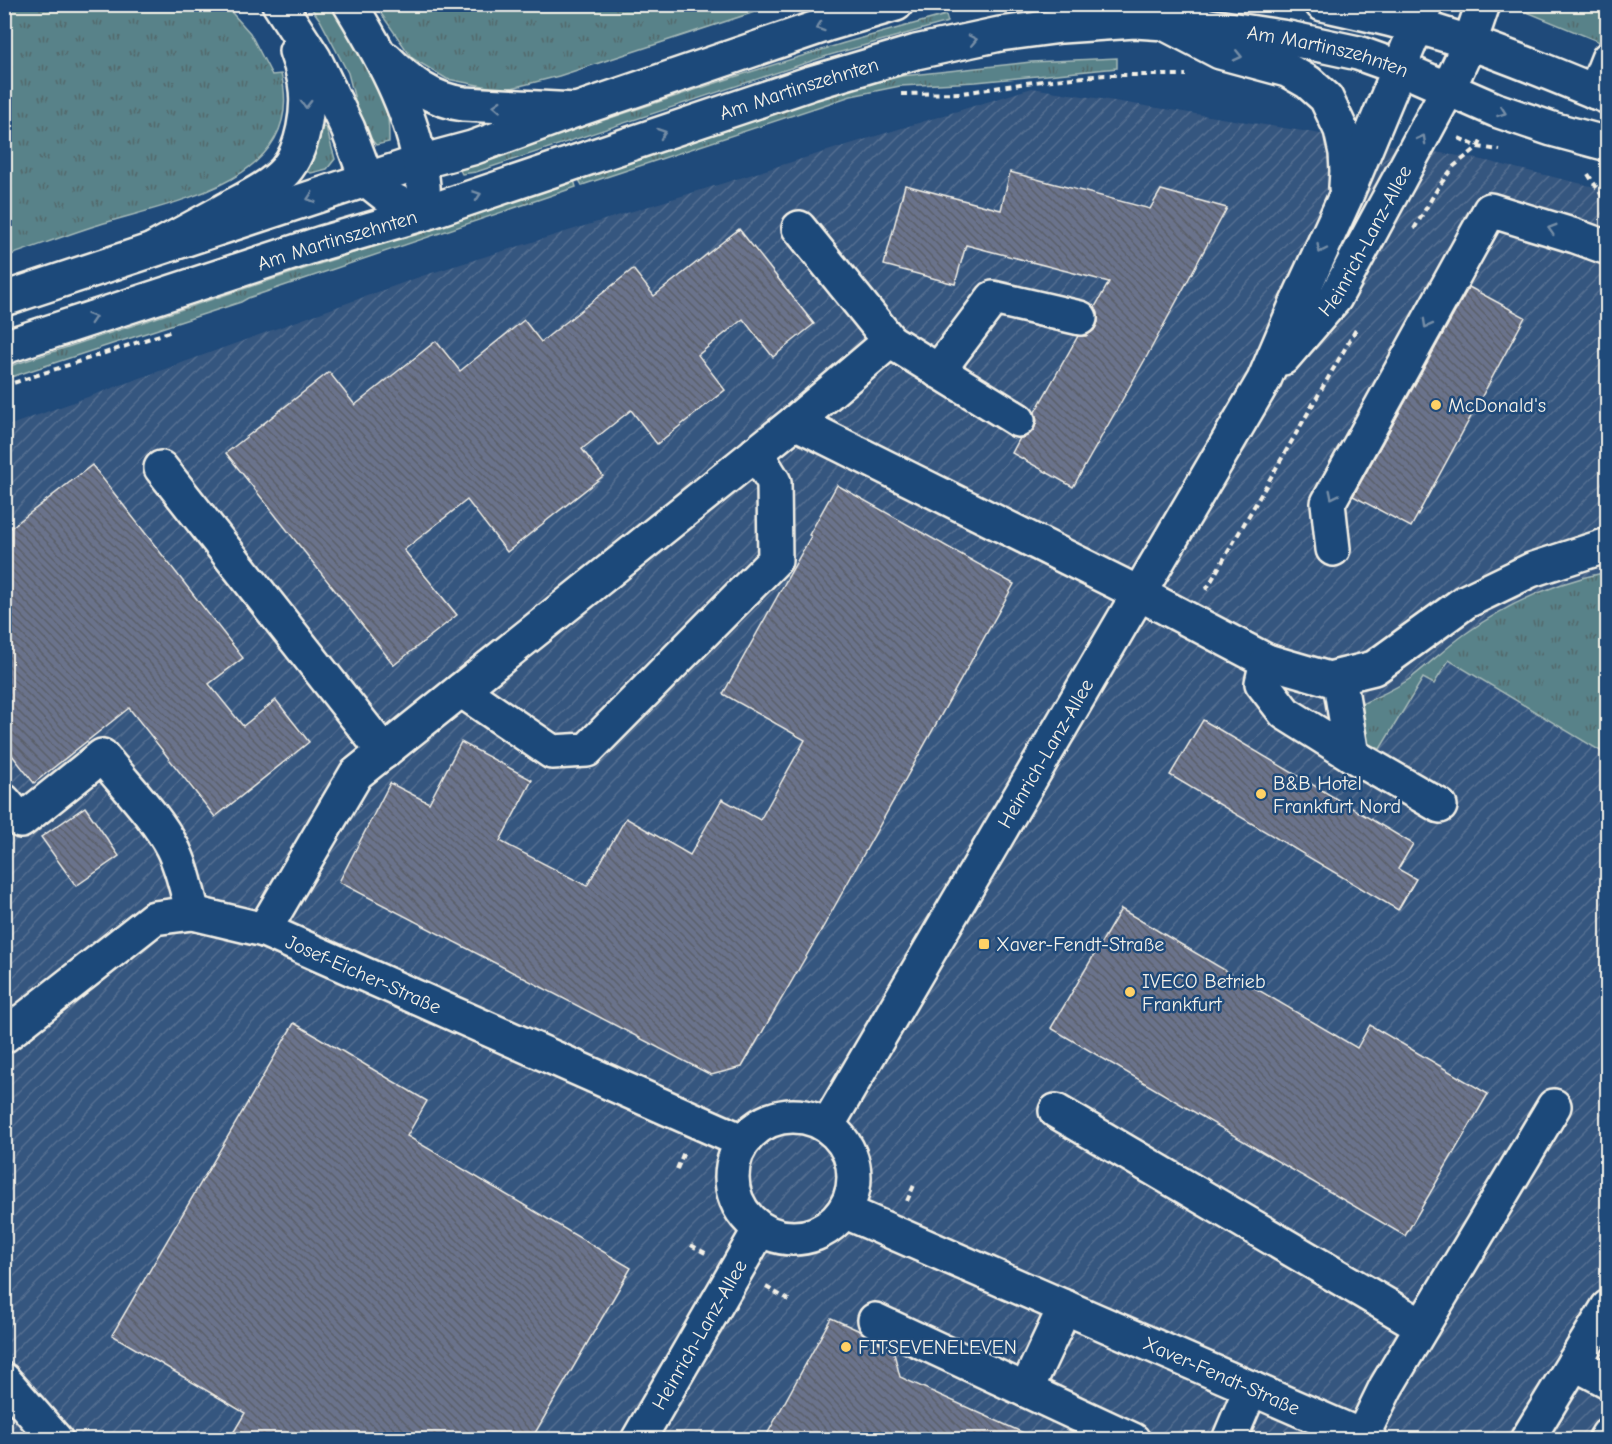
<svg xmlns="http://www.w3.org/2000/svg" width="1612" height="1444" viewBox="0 0 1612 1444" font-family="'Comic Neue',sans-serif">
	<style>
		.industrial { fill: url(#industrial-furrows) }
		.grass { fill: url(#grass-tufts); stroke: #a6bab8; stroke-width: 1.5 }
		.building { fill: url(#building-back-hatch); stroke: #f4f1e8; stroke-width: 1.5 }
		.lines { fill: none; stroke-linecap: round; stroke-linejoin: round }
		.minor-casing { stroke: #f4f1e8; stroke-width: 38 }
		.major-casing { stroke: #f4f1e8; stroke-width: 38 }
		.highway-casing { stroke: #f4f1e8; stroke-width: 38 }
		.path { stroke: #f4f1e8; stroke-width: 4; stroke-dasharray: 6 4.5; stroke-linecap: butt }
		.minor { stroke: #1f4a7a; stroke-width: 33 }
		.major { stroke: #1f4a7a; stroke-width: 33 }
		.highway { stroke: #1f4a7a; stroke-width: 33 }
		.oneway { stroke: #748da6 }
		.poi-dot { fill: #ffd166; stroke: #1f4a7a; stroke-width: 2 }
		.labels { text-anchor: middle; stroke-width: 5; stroke-linejoin: round; paint-order: stroke }
		.street-label { font-size: 20px; fill: #f4f1e8; stroke: #1f4a7a }
		.poi-label { font-size: 20px; fill: #f4f1e8; stroke: #1f4a7a; text-anchor: start }
	</style>
	<defs>
		<pattern id="industrial-furrows" width="10" height="10" patternUnits="userSpaceOnUse" patternTransform="scale(1.5)"><rect width="10" height="10" fill="#36567f"/><path d="M-1 1l2-2M0 10L10 0M9 11l2-2" fill="none" stroke="#546f91"/></pattern>
		<pattern id="grass-tufts" width="24" height="20" patternUnits="userSpaceOnUse" patternTransform="scale(1.5)"><rect width="24" height="20" fill="#598289"/><path d="M3 7l-1-3M5 7V3M7 7l1-3M15 17l-1-3M17 17v-4M19 17l1-3" fill="none" stroke="#52686b"/></pattern>
		<pattern id="building-back-hatch" width="6" height="6" patternUnits="userSpaceOnUse" patternTransform="scale(1.5)"><rect width="6" height="6" fill="#6b738c"/><path d="M-1 5l2 2M0 0l6 6M5-1l2 2" fill="none" stroke="#5a5e69"/></pattern>
	</defs>
	<rect width="100%" height="100%" fill="#1f4a7a"/>
	<filter id="ink" filterUnits="userSpaceOnUse"><feTurbulence type="fractalNoise" baseFrequency=".0167" numOctaves="2"/><feDisplacementMap in="SourceGraphic" scale="12" xChannelSelector="R" yChannelSelector="G"/><feConvolveMatrix kernelMatrix="1 2 1 2 8 2 1 2 1" color-interpolation-filters="sRGB"/></filter>
	<g filter="url(#ink)">
		<!-- industrial -->
		<path class="industrial" d="M1032,88l446,71 129,31v1249l-1602,1v-1013l417,-151z"/>
		<!-- grass -->
		<path class="grass" d="M1518,4l89,1v40l-90,-37z
			M4,5h221l25,28 22,42 9,-1c27,105 -104,127 -177,149 -33,10 -66,23 -99,34z
			M309,5h24c24,36 45,71 55,113 1,8 1,16 1,24l-13,3 -9,-11 -8,-19 -11,-42 -28,-53z
			M375,5h401l-217,71 -55,14 -57,-11 -35,-21z
			M946,15l2,7 -118,33 -354,117 -14,2 -3,-6 275,-91 110,-34z
			M1117,58v10l-141,14 -76,4 -49,10 -269,89 -3,-5 265,-90 58,-14 129,-14z
			M326,127l9,32 -8,10 -16,4 -14,-5 19,-40z
			M574,180l2,7 -328,111 -7,4 -236,77 -1,-11z
			M1607,572v183l-158,-95 -15,24 -11,-6 -43,71 -14,-6 -4,-39c16,-8 34,-15 49,-26 18,-14 35,-30 54,-44 42,-30 92,-52 142,-62z"/>
		<!-- building -->
		<path class="building" d="M1010,172l140,37 11,-19 66,18 -80,148 -74,131 -61,-34 8,-15 7,-2 7,-7 3,-8 -2,-9 43,-76h8l8,-6 4,-8v-9l-3,-6 14,-25 -143,-37 -11,39 -71,-19 21,-80 96,25z
			M739,229l75,95 -41,33 -30,-38 -45,36 27,35 -68,54 -26,-34 -49,39 21,27 -96,76 -40,-52 -63,50 53,65 -63,50 -168,-212 103,-81 26,33 81,-64 24,30 64,-51 17,22 92,-73 21,27z
			M1469,287l56,30 -114,210 -58,-31z
			M92,465l151,193 -34,26 34,42 33,-26 33,42 -94,75 -86,-109 -95,75 -30,-38v-212z
			M837,485l177,99 -192,345 -80,138 -31,8 -372,-193 51,-99 39,20 32,-61 71,38 -32,61 87,45 39,-68 64,37 32,-56 38,21 45,-80 -82,-46 88,-158 -2,-1z
			M1203,720l210,124 -15,25 18,10 -18,31 -228,-135z
			M85,807l34,49 -43,30 -35,-49z
			M1121,909l236,139 13,-23 118,69 -83,142 -354,-208z
			M294,1023l133,78 -20,35 224,132 -100,172h-302l16,-27 -133,-78z
			M831,1318l29,13 7,6 26,12 7,28 139,63h-275z"/>
		<g class="lines">
			<defs>
				<g id="minor">
					<path d="M1166,24l54,28 67,18 21,12 18,16 15,32 5,23 1,18 -1,16"/>
					<path d="M1595,92l13,-33"/>
					<path d="M799,228l91,113"/>
					<path id="s1" d="M1283,358l52,-60 113,-209 22,-47 13,-38"/>
					<path d="M938,371l55,-73 87,20"/>
					<path d="M795,422l343,171 129,68 62,18 45,-11 91,-66 66,-32 77,-25"/>
					<path d="M161,468l223,284"/>
					<path d="M1333,549l-5,-46 162,-293 85,26 33,12"/>
					<path d="M1267,661l-5,22 23,30 67,42"/>
					<path d="M1339,677l13,78 88,51"/>
					<path d="M461,690l91,62 35,-2 188,-190 -1,-78 -18,-29"/>
					<path d="M4,801l17,20 81,-65c22,28 54,60 70,91 11,21 15,45 21,66"/>
					<path d="M264,930l92,-156 439,-352 95,-81 128,79"/>
					<path id="s2" d="M4,1036l150,-118 39,-5 71,17 478,211"/>
					<path d="M1056,1111l366,215"/>
					<circle cx="793" cy="1177" r="61"/>
					<path id="s3" d="M827,1126l437,-746 32,-75 50,-109 80,-192"/>
					<path id="s4" d="M844,1211l526,229"/>
					<path d="M875,1320l258,120"/>
					<path d="M1574,1363l34,18"/>
					<path d="M4,1380l52,60"/>
					<path d="M1026,1390l39,-83"/>
					<path d="M1362,1436l24,-49 168,-281"/>
					<path id="s5" d="M638,1440l122,-211"/>
					<path d="M1229,1440l22,-52"/>
					<path d="M1527,1440l81,-133"/>
					<path d="M1605,1440l3,-5"/>
				</g>
				<g id="major">
					<path d="M1322,4c50,11 100,22 148,39 47,16 92,35 138,54"/>
					<path d="M4,299l416,-137 52,-14 104,-38 252,-86 68,-20"/>
					<path id="s6" d="M4,347l318,-104 100,-29 389,-131 105,-31 84,-18 61,-8 74,-5 75,5 78,12 70,15 42,15 96,42 56,19 56,15"/>
				</g>
				<path id="highway" d="M279,4l35,54 34,71 19,51 24,19 31,15c0,-9 2,-19 1,-28 -6,-67 -39,-126 -73,-182
					M386,59c23,23 45,41 78,45l112,6
					M154,249c24,-13 48,-26 73,-40 18,-10 44,-22 58,-38 18,-21 25,-62 20,-89 -2,-10 -5,-21 -9,-31"/>
			</defs>
			<!-- minor casing -->
			<use href="#minor" class="minor-casing"/>
			<!-- major casing -->
			<use href="#major" class="major-casing"/>
			<!-- highway casing -->
			<use href="#highway" class="highway-casing"/>
			<!-- path -->
			<path class="path" d="M901,94l62,-1 70,-11 72,-7h81
				M1459,138l19,9 3,-6
				M1588,174l20,31
				M1414,229l25,-43 15,-20 24,-19 22,3
				M4,386l168,-55
				M1206,590l152,-264
				M677,1169l7,-17
				M907,1201l8,-18
				M691,1245l16,9
				M766,1287l23,13"/>
			<!-- minor -->
			<use href="#minor" class="minor"/>
			<!-- major -->
			<use href="#major" class="major"/>
			<!-- highway -->
			<use href="#highway" class="highway"/>
		</g>
		<!-- one-way arrows -->
		<defs><path id="oneway-chevron" d="M-2-3.5L2.5 0L-2 3.5" fill="none" stroke-width="1.6" stroke-linecap="round" stroke-linejoin="round" transform="scale(1.5)"/></defs>
		<g class="oneway">
			<use href="#oneway-chevron" transform="translate(820 27) rotate(162)"/>
			<use href="#oneway-chevron" transform="translate(973 40) rotate(-12)"/>
			<use href="#oneway-chevron" transform="translate(1238 56) rotate(13)"/>
			<use href="#oneway-chevron" transform="translate(306 104) rotate(90)"/>
			<use href="#oneway-chevron" transform="translate(497 106) rotate(-177)"/>
			<use href="#oneway-chevron" transform="translate(1502 112) rotate(20)"/>
			<use href="#oneway-chevron" transform="translate(662 133) rotate(-19)"/>
			<use href="#oneway-chevron" transform="translate(1422 139) rotate(-61)"/>
			<use href="#oneway-chevron" transform="translate(477 195) rotate(-19)"/>
			<use href="#oneway-chevron" transform="translate(311 198) rotate(162)"/>
			<use href="#oneway-chevron" transform="translate(1552 229) rotate(-163)"/>
			<use href="#oneway-chevron" transform="translate(1321 249) rotate(115)"/>
			<use href="#oneway-chevron" transform="translate(92 318) rotate(-18)"/>
			<use href="#oneway-chevron" transform="translate(1427 324) rotate(119)"/>
			<use href="#oneway-chevron" transform="translate(1333 495) rotate(116)"/>
		</g>
	</g>
	<!-- markers -->
	<g class="poi-dot">
		<circle cx="1436" cy="405" r="6"/>
		<circle cx="1261" cy="794" r="6"/>
		<rect x="978" y="938" width="12" height="12" rx="3"/>
		<circle cx="1130" cy="992" r="6"/>
		<circle cx="846" cy="1347" r="6"/>
	</g>
	<g class="labels">
		<!-- street labels -->
		<g class="street-label">
			<text dy="7" stroke="none"><textPath href="#s6" startOffset="1376">Am Martinszehnten</textPath></text>
			<text dy="7" stroke="none"><textPath href="#s6" startOffset="836">Am Martinszehnten</textPath></text>
			<text dy="7" stroke="none"><textPath href="#s6" startOffset="350">Am Martinszehnten</textPath></text>
			<text dy="7" stroke="none"><textPath href="#s1" startOffset="144">Heinrich-Lanz-Allee</textPath></text>
			<text dy="7" stroke="none"><textPath href="#s3" startOffset="432">Heinrich-Lanz-Allee</textPath></text>
			<text dy="7" stroke="none"><textPath href="#s2" startOffset="412">Josef-Eicher-Straße</textPath></text>
			<text dy="7" stroke="none"><textPath href="#s5" startOffset="122">Heinrich-Lanz-Allee</textPath></text>
			<text dy="7" stroke="none"><textPath href="#s4" startOffset="412">Xaver-Fendt-Straße</textPath></text>
		</g>
		<!-- poi labels -->
		<g class="poi-label">
			<text x="1448" y="412">McDonald's</text>
			<text x="1273" y="790">B&amp;B Hotel<tspan x="1273" dy="23">Frankfurt Nord</tspan></text>
			<text x="996" y="951">Xaver-Fendt-Straße</text>
			<text x="1142" y="988">IVECO Betrieb<tspan x="1142" dy="23">Frankfurt</tspan></text>
			<text x="858" y="1354">FITSEVENELEVEN</text>
		</g>
	</g>
	<!-- margin -->
	<rect width="1612" height="1444" fill="none" stroke="#1f4a7a" stroke-width="24"/>
	<rect x="12" y="12" width="1588" height="1420" fill="none" stroke="#f4f1e8" stroke-width="2" filter="url(#ink)"/>
</svg>
